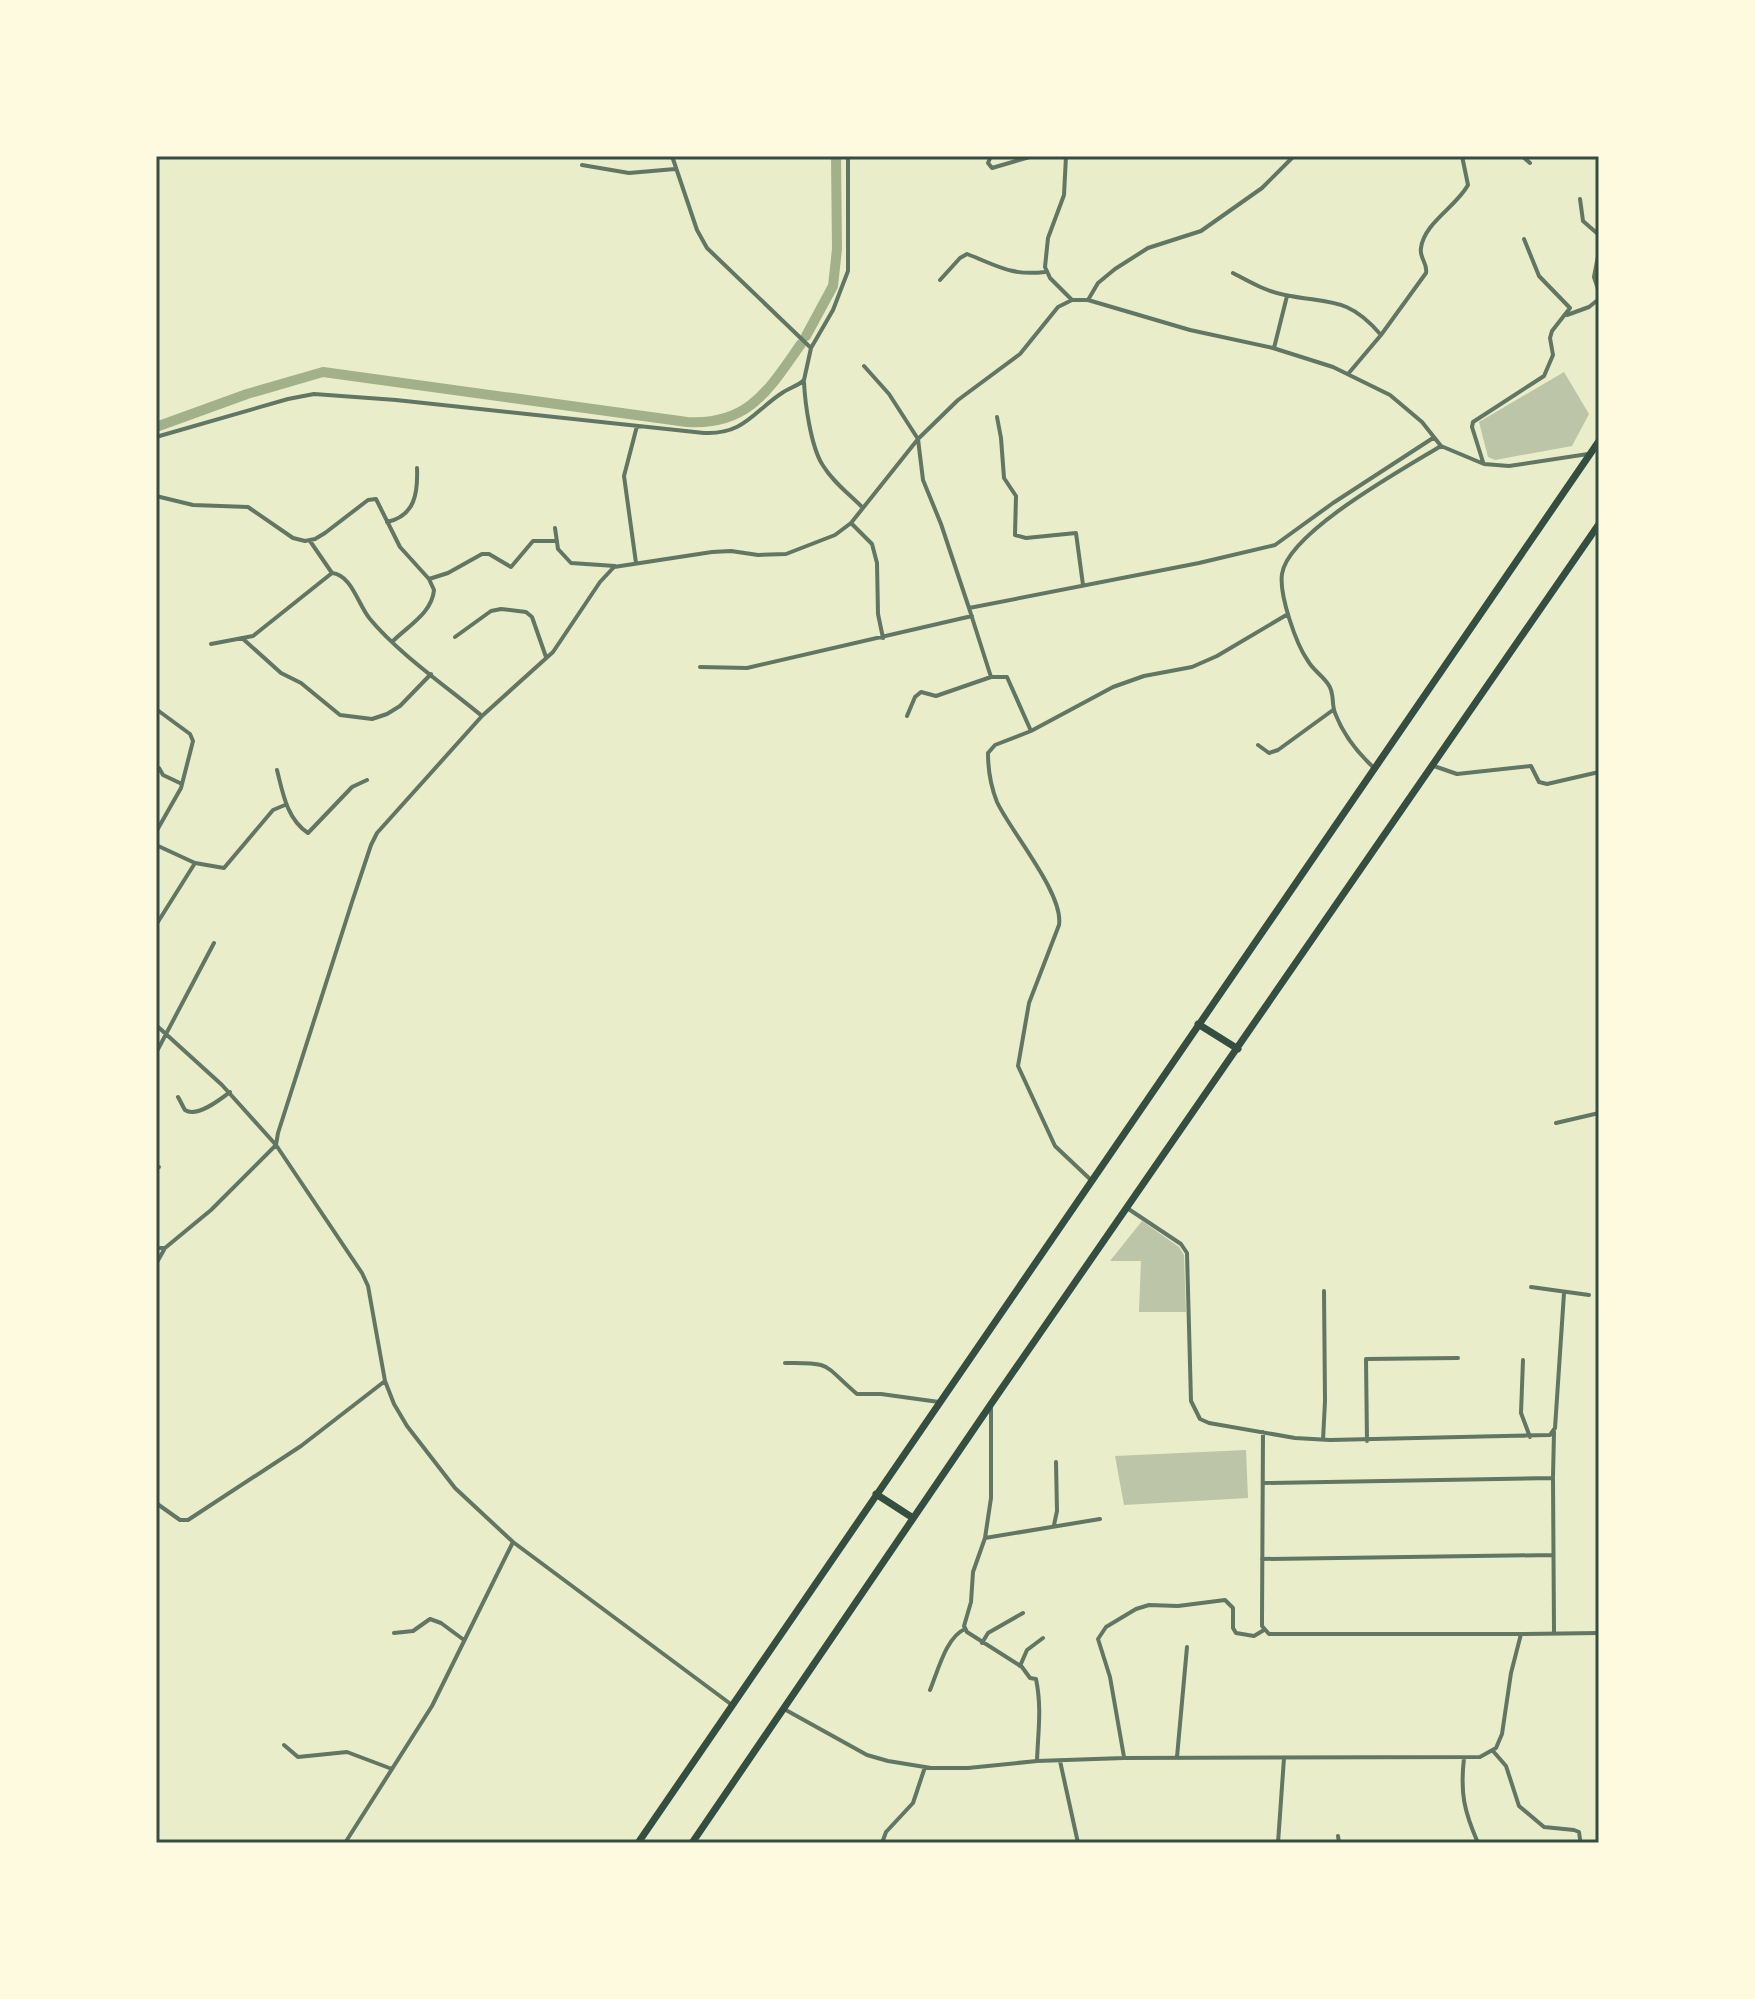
<svg xmlns="http://www.w3.org/2000/svg" width="1755" height="1999" viewBox="0 0 1755 1999" font-family="Raleway,sans-serif">
	<style>
		.lines { fill: none; stroke-linecap: round; stroke-linejoin: round }
		.canal { stroke: #a3b18a; stroke-width: 10 }
		.building { fill: #bcc5a7 }
		.minor { stroke: #617663; stroke-width: 4 }
		.primary { stroke: #344e41; stroke-width: 7 }
		.neatline { fill: none; stroke: #344e41; stroke-width: 3 }
	</style>
	<rect width="100%" height="100%" fill="#e9edc9"/>
	<g class="lines">
		<!-- canal -->
		<path class="canal" d="M806,336l27,-50 4,-37 -1,-93
			M156,427l91,-33 76,-22 364,50c62,4 82,-33 114,-78"/>
	</g>
	<!-- building -->
	<path class="building" d="M1564,372l25,42 -17,32 -77,14 -7,-3 -9,-35z
		M1142,1221l37,26 5,8 2,57h-47l2,-51h-31z
		M1246,1450l2,48 -124,7 -9,-49z"/>
	<g class="lines">
		<!-- minor -->
		<path class="minor" d="M672,156l25,74 10,18 104,100
			M991,156l-3,7 4,5 41,-12
			M1066,156l-2,39 -16,43 -3,29 5,11 22,22
			M1522,156l8,7
			M582,165l47,8 46,-4
			M1580,199l3,22 16,14
			M1599,251l-5,26 5,15
			M1233,273c17,9 32,18 52,22 44,9 63,1 96,40
			M940,280l20,-22 7,-4c31,12 44,22 78,18
			M1088,300l10,-17 17,-14 33,-21 53,-17 61,-43 32,-32
			M1567,315l22,-8 10,-8
			M1274,348l13,-52
			M864,366l25,28 29,45 5,41 18,44 28,84 230,-45 76,-18 58,-42 100,-65
			M1348,374l33,-39 45,-62c2,-10 -7,-15 -5,-25 3,-25 35,-41 47,-63l-6,-29
			M804,382c1,22 7,64 18,82 10,17 26,29 40,43
			M997,417l4,21 3,40 12,18 -1,39 11,3 50,-5 7,52
			M156,437l132,-38 26,-5 82,6 308,33c40,2 50,-22 78,-40 7,-5 16,-7 22,-13l7,-32 22,-38 15,-39v-115
			M1483,462l-11,-35 1,-5 71,-46 9,-21 -3,-17 2,-7 18,-23 -31,-32 -15,-37
			M156,496l37,9 55,2 45,31 12,3 10,-2 10,-6 43,-33 8,-1 24,48 29,32 5,11c-2,23 -26,36 -41,51
			M387,522c28,-6 31,-29 30,-54
			M851,523l21,21 5,19 1,51 5,24
			M555,528l3,21 13,14 44,3
			M310,541l22,32c20,2 26,32 38,46 28,34 77,68 112,97
			M636,563l-12,-87 13,-50
			M429,579l19,-6 34,-19h7l22,13 22,-26h24
			M969,608l22,69h16l24,54 82,-44 31,-11 48,-9 25,-11 71,-42
			M455,637l36,-26 10,-2 25,3 6,5 14,40
			M242,638l39,35 20,10 39,32 32,4 15,-5 13,-8 31,-32
			M211,644l42,-8 79,-63
			M700,667l47,1 225,-52
			M156,709l34,25 3,7 -12,47 -25,44
			M907,716l8,-19 6,-5 15,4 55,-19
			M1031,731l-36,14 -7,8c0,17 3,34 9,49 14,30 67,92 62,123l-30,78 -11,63 37,80 36,34
			M1258,745l11,8 9,-3 55,-40
			M1431,765l26,9 74,-8 8,16 8,2 52,-12
			M1373,767c-16,-15 -30,-33 -38,-54 -4,-10 0,-20 -7,-29 -6,-9 -15,-14 -20,-23 -12,-17 -29,-66 -26,-87 6,-42 123,-106 159,-128
			M159,768l4,7 19,9
			M277,770c6,24 10,49 31,63l44,-46 15,-7
			M156,845l39,18 -39,62
			M195,863l29,5 49,-58 12,-5
			M156,1025l66,60 54,60 -65,65 -46,38 -9,16
			M156,1053l58,-110
			M178,1097c1,1 6,12 7,13 12,8 36,-11 45,-18
			M1556,1123l43,-10
			M156,1167h3
			M1127,1208l54,36 6,9 4,148 9,18 9,4 86,15 35,2 220,-5 5,-7 9,-135
			M156,1248h9
			M1531,1287l58,8
			M1523,1360l-2,53 9,24
			M785,1363c48,-1 38,2 72,31h24l58,8
			M991,1407v91l-6,40 -12,34 -2,30 -7,24 3,6 55,35 8,11 6,1c6,29 2,53 1,82
			M1263,1432l-1,188v6l7,8h252
			M1323,1440l2,-39 -1,-110
			M1367,1441l-1,-82 92,-1
			M1553,1477l1,-45
			M1263,1483l290,-5 1,155
			M156,1503l24,17h8l113,-74 84,-65
			M1054,1525l3,-14 -1,-49
			M985,1538l115,-19
			M1262,1559l291,-4
			M394,1633l19,-2 17,-12 11,4 23,17
			M982,1643l6,-10 35,-20
			M1020,1666l7,-16 16,-12
			M930,1690c8,-19 16,-53 35,-61
			M732,1705l-219,-163 -58,-54 -48,-62 -13,-22 -9,-23 -17,-95 -6,-13 -86,-128 2,-12 74,-231 19,-57 6,-12 105,-117 71,-64 47,-70 14,-15 98,-15 19,-1 27,4 28,-1 49,-19 16,-12 67,-84 40,-39 62,-46 38,-47 14,-7h16l102,30 83,18 60,19 57,28 32,27 19,24 43,18 25,2 79,-12
			M784,1709l83,46 21,6 43,7h37l69,-7 87,-3 356,-1 16,-9 6,-14 9,-61 10,-39 78,-1
			M284,1745l14,12 49,-5 45,17
			M1493,1751l13,15 13,40 25,21 30,3 5,2 1,7
			M1124,1757l-14,-80 -12,-38 8,-12 30,-18 13,-4 29,1 47,-6 8,8v20l3,5 18,3 10,-6
			M1177,1757l10,-110
			M1464,1758c-4,35 0,53 14,85
			M1060,1761l18,82
			M1338,1836l1,7
			M345,1843l87,-137 81,-164
			M882,1843l4,-11 27,-29 12,-36
			M1278,1843l6,-85"/>
		<!-- primary -->
		<path class="primary" d="M1198,1024l40,25
			M876,1494l37,24
			M638,1843l961,-1402
			M692,1843l299,-439 608,-880"/>
	</g>
	<!-- border -->
	<rect width="1755" height="1999" fill="none" stroke="#fefae0" stroke-width="316"/>
	<rect x="158" y="158" width="1439" height="1683" class="neatline"/>
</svg>
